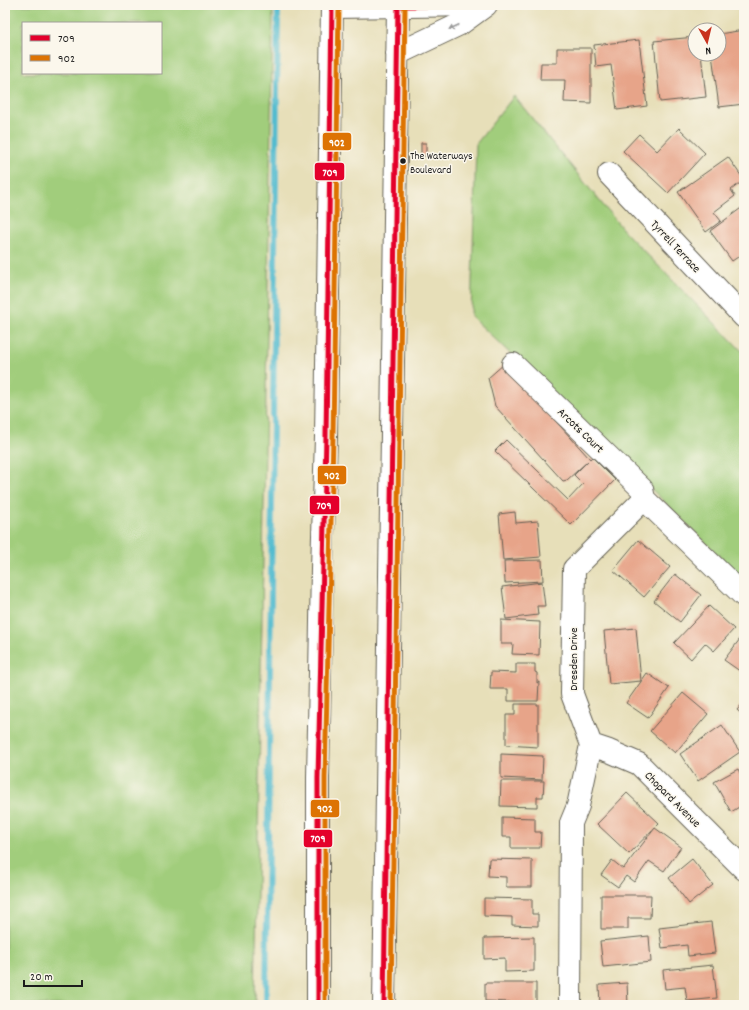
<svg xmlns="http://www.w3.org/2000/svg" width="749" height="1010" viewBox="0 0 749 1010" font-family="Dekko,sans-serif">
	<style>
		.green { fill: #a1cd7b; stroke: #5e744c; fill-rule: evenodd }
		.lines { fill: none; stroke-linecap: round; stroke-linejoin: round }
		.stream { stroke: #52bbcf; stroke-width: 6 }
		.building { fill: #e7a489 }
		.minor-casing { stroke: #636053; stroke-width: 24 }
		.trunk-casing { stroke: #636053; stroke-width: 24 }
		.minor { stroke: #fff; stroke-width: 22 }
		.trunk { stroke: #fff; stroke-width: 22 }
		.bus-1-casing { stroke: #fbf7ec; stroke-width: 8 }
		.bus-2-casing { stroke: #fbf7ec; stroke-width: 8 }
		.bus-1 { stroke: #e4002b; stroke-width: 5 }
		.bus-2 { stroke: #dd7304; stroke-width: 5 }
		.oneway { fill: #999 }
		.bus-dot { fill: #1c1c1c; stroke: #fbf7ec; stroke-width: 1.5 }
		.labels { text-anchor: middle; stroke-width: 3; stroke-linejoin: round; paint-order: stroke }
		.bus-label { font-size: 11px; fill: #1c1c1c; stroke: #fbf7ec; text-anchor: start }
		.street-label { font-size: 12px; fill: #1c1c1c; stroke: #fbf7ec }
		.line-badge { stroke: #fbf7ec; stroke-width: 1.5 }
		.badge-label { font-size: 11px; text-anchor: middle; font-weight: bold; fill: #fff }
	</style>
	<rect width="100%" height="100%" fill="#fbf7ec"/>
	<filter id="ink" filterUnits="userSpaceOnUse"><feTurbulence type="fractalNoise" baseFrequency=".025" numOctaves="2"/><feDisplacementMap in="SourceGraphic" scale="8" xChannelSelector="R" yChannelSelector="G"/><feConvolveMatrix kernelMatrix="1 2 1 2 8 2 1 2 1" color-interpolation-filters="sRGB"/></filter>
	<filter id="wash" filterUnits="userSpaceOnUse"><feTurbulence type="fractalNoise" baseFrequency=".012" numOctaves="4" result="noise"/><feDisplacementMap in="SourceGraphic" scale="16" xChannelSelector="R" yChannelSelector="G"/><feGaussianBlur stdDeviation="0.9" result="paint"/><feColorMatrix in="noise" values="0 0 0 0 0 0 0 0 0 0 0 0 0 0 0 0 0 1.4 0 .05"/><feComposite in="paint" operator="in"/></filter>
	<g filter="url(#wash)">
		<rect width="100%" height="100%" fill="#e7dfb9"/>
		<!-- green -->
		<path class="green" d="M5,5h268l-18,1000h-250zM23,23h138v50h-138z
			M514,96l111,136 119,121v228l-71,-71 -202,-194 5,-172z"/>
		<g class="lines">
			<!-- stream -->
			<path class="stream" d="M266,1005l12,-1000"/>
		</g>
		<g id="blocks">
			<!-- building -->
			<path class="building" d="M744,30v74l-25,3 -7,-53h7v-20z
				M695,37v17h6l5,43 -46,5 -6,-61z
				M639,40l8,66 -30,4 -6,-45 -15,2 -2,-22z
				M557,48h34v55l-27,-1 1,-22h-25l1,-17h16z
				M679,128l26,25 -37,40 -45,-42 16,-17 18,17z
				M421,143h5v13h-5z
				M728,157l16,23 -13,10 4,6 -21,16 7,9 -15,11 -28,-40z
				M744,206v47l-12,8 -22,-30z
				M504,364l86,95 2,-2 23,23 -44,45 -76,-74 11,-11 62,60 15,-16 -9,-9 14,-14 -21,19 -4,1 -68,-75 -7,-28z
				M515,512l1,11 22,-2 3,36 -38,3 -4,-46z
				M638,540l32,27 -26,30 -31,-27z
				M542,560l1,21 -38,2 -1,-22z
				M675,574l26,21 -21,27 -26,-21z
				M542,582l3,24h-8l1,9 -32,4 -4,-32z
				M709,606l25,23 -20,22 -9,-8 -14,16 -17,-16z
				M501,620l39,2 -1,33 -27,-1 1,-10h-12z
				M636,628l5,53 -32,3 -5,-53z
				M740,639l4,3v32l-20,-14z
				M516,664h19v8l2,1v10l2,-1 -1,19h-30v-12h-18l1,-17 25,1z
				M647,673l22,15 -21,30 -22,-15z
				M683,693l25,21 -33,39 -25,-22z
				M744,702v14l-7,-6z
				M515,704h23v43l-32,-2v-30h9z
				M722,725l18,27 -42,29 -18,-27z
				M501,754l42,2 -1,24 -41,-2z
				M738,769l6,12v23l-13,8 -17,-30z
				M501,781h43l-1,16h-6v10l-37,-1z
				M627,793l32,30 -30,31 -32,-30z
				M502,817l33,1v14h6l-1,16h-29v-11h-9z
				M655,828l26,19 -17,24 -15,-10 -15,21 -8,-6 -8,11 -17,-12 11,-15 11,9z
				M489,859l43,1v27h-26v-10l-18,-1z
				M692,859l21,26 -24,19 -20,-26z
				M601,895h50l-1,23h-22v11h-27z
				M484,898l48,1v15h6v12l-26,-1v-8l-28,-1z
				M711,922l4,31 -27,3 -1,-11 -25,3 -3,-20z
				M649,936l2,26 -48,5 -3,-26z
				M534,937v34l-29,1v-14l-21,1v-21z
				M713,965l4,33 -30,3 -2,-14 -20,2 -2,-19z
				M485,983h51v22h-26v-3l-25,-1z
				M627,983l1,22h-28l-1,-20z"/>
		</g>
	</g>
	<g filter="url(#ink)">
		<use href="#blocks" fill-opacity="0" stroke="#636053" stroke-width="1"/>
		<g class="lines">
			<defs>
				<path id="minor" d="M332,7l147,-2
					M609,174l135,143
					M513,364l129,125 2,10
					M591,745l18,6 30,13 105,105
					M570,1005l1,-182 7,-17 13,-61 -19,-51 2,-125 70,-70 100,97"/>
				<path id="trunk" d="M397,54l63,-30 26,-19
					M318,1005v-227l4,-209 4,-132 6,-432
					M384,1005l14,-1000"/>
			</defs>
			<!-- minor casing -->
			<use href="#minor" class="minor-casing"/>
			<!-- trunk casing -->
			<use href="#trunk" class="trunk-casing"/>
			<!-- minor -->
			<use href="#minor" class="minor"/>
			<!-- trunk -->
			<use href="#trunk" class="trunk"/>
			<defs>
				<path id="bus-1" d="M318,1005v-227l8,-341 6,-432
					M384,1005l14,-999 81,-1"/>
				<path id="bus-2" d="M325,1005v-227l8,-341 6,-432
					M391,1005l14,-1000"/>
			</defs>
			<!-- bus-1 casing -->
			<use href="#bus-1" class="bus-1-casing"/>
			<!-- bus-2 casing -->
			<use href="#bus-2" class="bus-2-casing"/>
			<!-- bus-1 -->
			<use href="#bus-1" class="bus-1"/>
			<!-- bus-2 -->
			<use href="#bus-2" class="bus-2"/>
		</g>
		<!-- one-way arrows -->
		<defs><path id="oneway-solid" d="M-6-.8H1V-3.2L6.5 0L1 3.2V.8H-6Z"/></defs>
		<use class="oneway" href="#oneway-solid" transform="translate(454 27) rotate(155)"/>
	</g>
	<!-- markers -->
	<circle class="bus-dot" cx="403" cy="161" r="3.5"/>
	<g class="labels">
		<!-- bus labels -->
		<g class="bus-label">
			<text x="410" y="159">The Waterways<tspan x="410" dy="14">Boulevard</tspan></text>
		</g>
		<!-- street labels -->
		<g class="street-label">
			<text transform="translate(676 246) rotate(47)" y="4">Tyrrell Terrace</text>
			<text transform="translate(581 430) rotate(44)" y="4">Arcots Court</text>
			<text transform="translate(573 659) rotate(-90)" y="4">Dresden Drive</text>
			<text transform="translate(673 799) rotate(45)" y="4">Chopard Avenue</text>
		</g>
	</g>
	<g class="line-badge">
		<rect x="322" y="132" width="30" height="19" rx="4" fill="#dd7304"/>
		<rect x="314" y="162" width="31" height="19" rx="4" fill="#e4002b"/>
		<rect x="317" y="465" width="30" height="20" rx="4" fill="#dd7304"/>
		<rect x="309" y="495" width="31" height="20" rx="4" fill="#e4002b"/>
		<rect x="310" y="799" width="30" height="19" rx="4" fill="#dd7304"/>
		<rect x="303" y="829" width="30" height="19" rx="4" fill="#e4002b"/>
	</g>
	<g class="badge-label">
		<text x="337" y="146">902</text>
		<text x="330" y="176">709</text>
		<text x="332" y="479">902</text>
		<text x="324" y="509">709</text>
		<text x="325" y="812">902</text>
		<text x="318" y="842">709</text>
	</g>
	<!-- margin -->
	<rect width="749" height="1010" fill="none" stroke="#fbf7ec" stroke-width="20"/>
	<!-- legend -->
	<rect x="22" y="22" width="140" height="52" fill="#fbf7ec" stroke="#a29f99"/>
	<rect x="30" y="35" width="20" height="6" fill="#e4002b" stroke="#a29f99"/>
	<text x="58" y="42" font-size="12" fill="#1c1c1c">709</text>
	<rect x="30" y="55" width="20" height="6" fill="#dd7304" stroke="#a29f99"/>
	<text x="58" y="62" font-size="12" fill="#1c1c1c">902</text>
	<!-- north arrow -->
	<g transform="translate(707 42) rotate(172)"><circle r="19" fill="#fbf7ec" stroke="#a29f99"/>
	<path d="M0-3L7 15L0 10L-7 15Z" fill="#c8321e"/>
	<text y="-6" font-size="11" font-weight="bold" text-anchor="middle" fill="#1c1c1c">N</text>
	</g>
	<!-- scale -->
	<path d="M24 980v6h58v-6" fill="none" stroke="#1c1c1c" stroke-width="2"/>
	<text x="30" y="980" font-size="12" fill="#1c1c1c" stroke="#fbf7ec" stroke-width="3" paint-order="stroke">20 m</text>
</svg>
